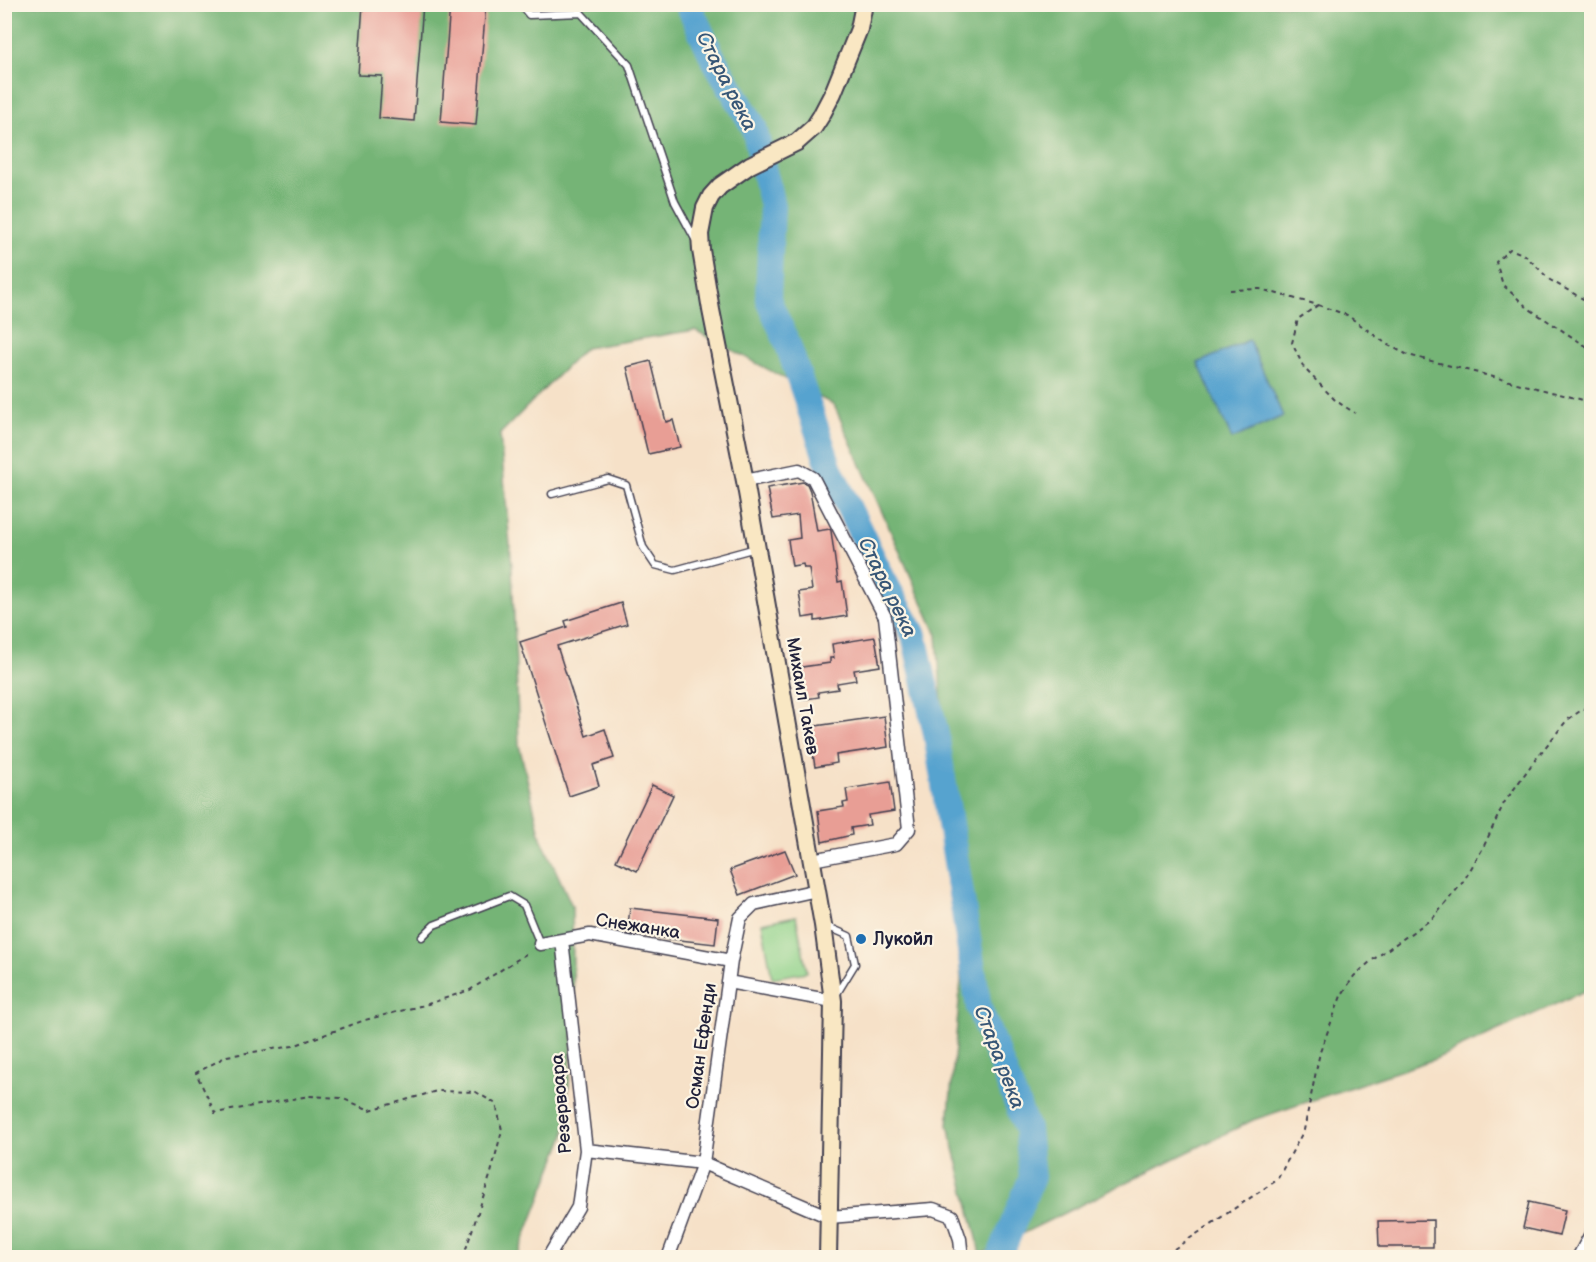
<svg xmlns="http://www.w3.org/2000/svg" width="1596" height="1262" viewBox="0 0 1596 1262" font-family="'Balsamiq Sans',sans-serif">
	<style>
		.green { fill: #90d28a; stroke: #597a62; stroke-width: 1.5 }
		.forest { fill: #74b476; stroke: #4b6b58; stroke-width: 1.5 }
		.water { fill: #56a3cf; stroke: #3c6285; stroke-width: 1.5 }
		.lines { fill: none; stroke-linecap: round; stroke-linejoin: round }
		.river { stroke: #56a3cf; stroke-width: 26 }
		.building { fill: #e89e95 }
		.service-casing { stroke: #423f50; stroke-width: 9 }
		.minor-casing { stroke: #423f50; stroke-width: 15 }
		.secondary-casing { stroke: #423f50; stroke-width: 20 }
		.path { stroke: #423f50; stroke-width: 2; stroke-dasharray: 4.5 4.5; stroke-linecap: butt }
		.service { stroke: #fff; stroke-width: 6 }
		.minor { stroke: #fff; stroke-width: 12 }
		.secondary { stroke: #f9e7c3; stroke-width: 16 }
		.poi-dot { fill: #1f6fb2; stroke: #fcf5e5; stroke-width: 2 }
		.labels { text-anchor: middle; stroke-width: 4.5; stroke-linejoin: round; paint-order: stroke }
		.street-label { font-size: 18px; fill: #22223b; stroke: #fcf5e5 }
		.poi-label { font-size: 18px; font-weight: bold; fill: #22223b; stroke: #fcf5e5; text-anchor: start }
		.water-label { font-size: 20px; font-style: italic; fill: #375676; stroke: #fcf5e5 }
	</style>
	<rect width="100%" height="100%" fill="#fcf5e5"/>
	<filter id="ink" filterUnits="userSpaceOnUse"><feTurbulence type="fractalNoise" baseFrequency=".0167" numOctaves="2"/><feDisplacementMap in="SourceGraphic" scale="12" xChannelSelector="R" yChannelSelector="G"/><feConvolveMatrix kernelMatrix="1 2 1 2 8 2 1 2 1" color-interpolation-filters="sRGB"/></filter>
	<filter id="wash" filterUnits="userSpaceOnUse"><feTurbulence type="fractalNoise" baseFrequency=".008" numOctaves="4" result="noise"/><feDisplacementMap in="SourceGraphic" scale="24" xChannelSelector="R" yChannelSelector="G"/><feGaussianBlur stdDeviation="1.35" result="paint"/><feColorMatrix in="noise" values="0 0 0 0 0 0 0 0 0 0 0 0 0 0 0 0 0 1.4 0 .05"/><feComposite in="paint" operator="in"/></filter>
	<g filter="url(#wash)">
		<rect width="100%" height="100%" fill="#f6e1c8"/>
		<!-- green -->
		<path class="green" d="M796,916l11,56 -35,6 -10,-55z"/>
		<!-- forest -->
		<path class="forest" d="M5,5h1586v983l-156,71 -182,61 -272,134 -33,-129 13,-145 -24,-345 -103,-230 -139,-75 -110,18 -85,86 12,133 7,178 22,93 31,68 2,110 -9,119 -48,122 -512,1z"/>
		<!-- water -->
		<path class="water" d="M1249,340l34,76 -51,23 -34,-76z"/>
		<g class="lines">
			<!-- river -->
			<path class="river" d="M688,4l25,54 41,69 18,79 -4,93 19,43 43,127 52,108 32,58 22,99 43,274 48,121 5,48 -33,81"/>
		</g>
		<g id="blocks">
			<!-- building -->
			<path class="building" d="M363,4h60l-9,117 -35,-3 3,-42 -24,-1z
				M450,4h36l-10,121 -35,-3z
				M651,361l15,61 7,-2 7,27 -32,7 -21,-87z
				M803,482l4,2 3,7 7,40 13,-2 1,2 7,51 4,-1 5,35 -32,5v-5l-12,2 -4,-26 13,-2 -3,-22h-5l-1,-4 -11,2 -4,-26 12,-2 -2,-23 -25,4 -6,-31z
				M621,603l6,21 -70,22 29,90 19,-7 9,29 -21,7 6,21 -30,10 -49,-154 47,-15 -2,-6z
				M875,637l5,29 -26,4 2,10 -19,3 1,6 -20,3 1,5 -19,3 -5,-32 35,-5v-5h4l-2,-14z
				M884,716l4,31 -52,8 1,8 -22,4 -6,-40z
				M890,782l4,29 -26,4 2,10 -19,3 1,7 -30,7 -4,-31 26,-4 -1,-4 5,-1 -2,-13z
				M652,785l21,10 -36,76 -21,-10z
				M785,850l10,24 -55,21 -10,-25z
				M630,908l88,10 -3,26 -88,-10z
				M1529,1202l36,8 -6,26 -36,-8z
				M1433,1220v27h-54l-1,-26z"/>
		</g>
	</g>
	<g filter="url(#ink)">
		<use href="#blocks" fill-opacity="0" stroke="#423f50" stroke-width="1.5"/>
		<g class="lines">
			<defs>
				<path id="service" d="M520,4l9,11 52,-2
					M576,4l5,9 48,52 46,137 20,37
					M552,494l56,-15 18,6 17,62 12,18 20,5 81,-22
					M824,925l25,11 6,28 -19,31
					M422,937l12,-12 75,-29 15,9 16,39"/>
				<path id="minor" d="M745,481l54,-11 14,8 72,139 24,212 -13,15 -84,16
					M540,944l50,-9 141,26
					M728,982l105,19
					M586,1150l117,13 126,54 104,-8 19,7 8,23 2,19
					M548,1258l30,-51 8,-57 -24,-210
					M668,1258l35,-95 28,-202 9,-43 14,-14 63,-14
					M1578,1258l14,-26"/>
				<path id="secondary" d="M828,1258l5,-257 -10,-76 -78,-444 -34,-171 -10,-60 -1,-16 5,-26 6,-12 9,-10 30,-21 47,-23 17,-15 7,-11 12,-23 26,-64 5,-25"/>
			</defs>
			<!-- service casing -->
			<use href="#service" class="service-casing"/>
			<!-- minor casing -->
			<use href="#minor" class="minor-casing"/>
			<!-- secondary casing -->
			<use href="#secondary" class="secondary-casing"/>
			<!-- path -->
			<path class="path" d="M1230,290l30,-1 58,16 29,10 41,30 20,10 175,45 9,-3
				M1592,304l-42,-24 -25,-25 -15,-6 -14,13 7,23 25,23 64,42
				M1318,305l-20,14 -6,24 12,25 32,33 19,12
				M1174,1249l103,-69 27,-50 16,-78 21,-56 13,-20 17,-15 62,-43 30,-36 20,-34 21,-45 28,-39 35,-44 25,-17
				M463,1258l28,-85 11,-43 -6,-26 -20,-12 -39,-1 -67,19 -29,-12 -32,-2 -94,17 -19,-40 31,-17 66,-10 72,-26 63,-16 42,-14 59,-38"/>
			<!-- service -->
			<use href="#service" class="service"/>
			<!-- minor -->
			<use href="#minor" class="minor"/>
			<!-- secondary -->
			<use href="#secondary" class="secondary"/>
		</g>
	</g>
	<!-- markers -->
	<circle class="poi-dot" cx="861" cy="939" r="6"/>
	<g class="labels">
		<!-- street labels -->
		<g class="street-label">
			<text transform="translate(803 696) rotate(80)" y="6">Михаил Такев</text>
			<text transform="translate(638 926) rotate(9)" y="6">Снежанка</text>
			<text transform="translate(701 1046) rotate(-82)" y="6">Осман Ефенди</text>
			<text transform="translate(561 1104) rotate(-95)" y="6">Резервоара</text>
		</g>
		<!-- poi labels -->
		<g class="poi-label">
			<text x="873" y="945">Лукойл</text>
		</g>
		<!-- water labels -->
		<g class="water-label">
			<text transform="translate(727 81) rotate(63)" y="7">Стара река</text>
			<text transform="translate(888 587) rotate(64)" y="7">Стара река</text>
			<text transform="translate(1000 1057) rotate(69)" y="7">Стара река</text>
		</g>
	</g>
	<!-- margin -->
	<rect width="1596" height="1262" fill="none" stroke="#fcf5e5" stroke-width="24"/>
</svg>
